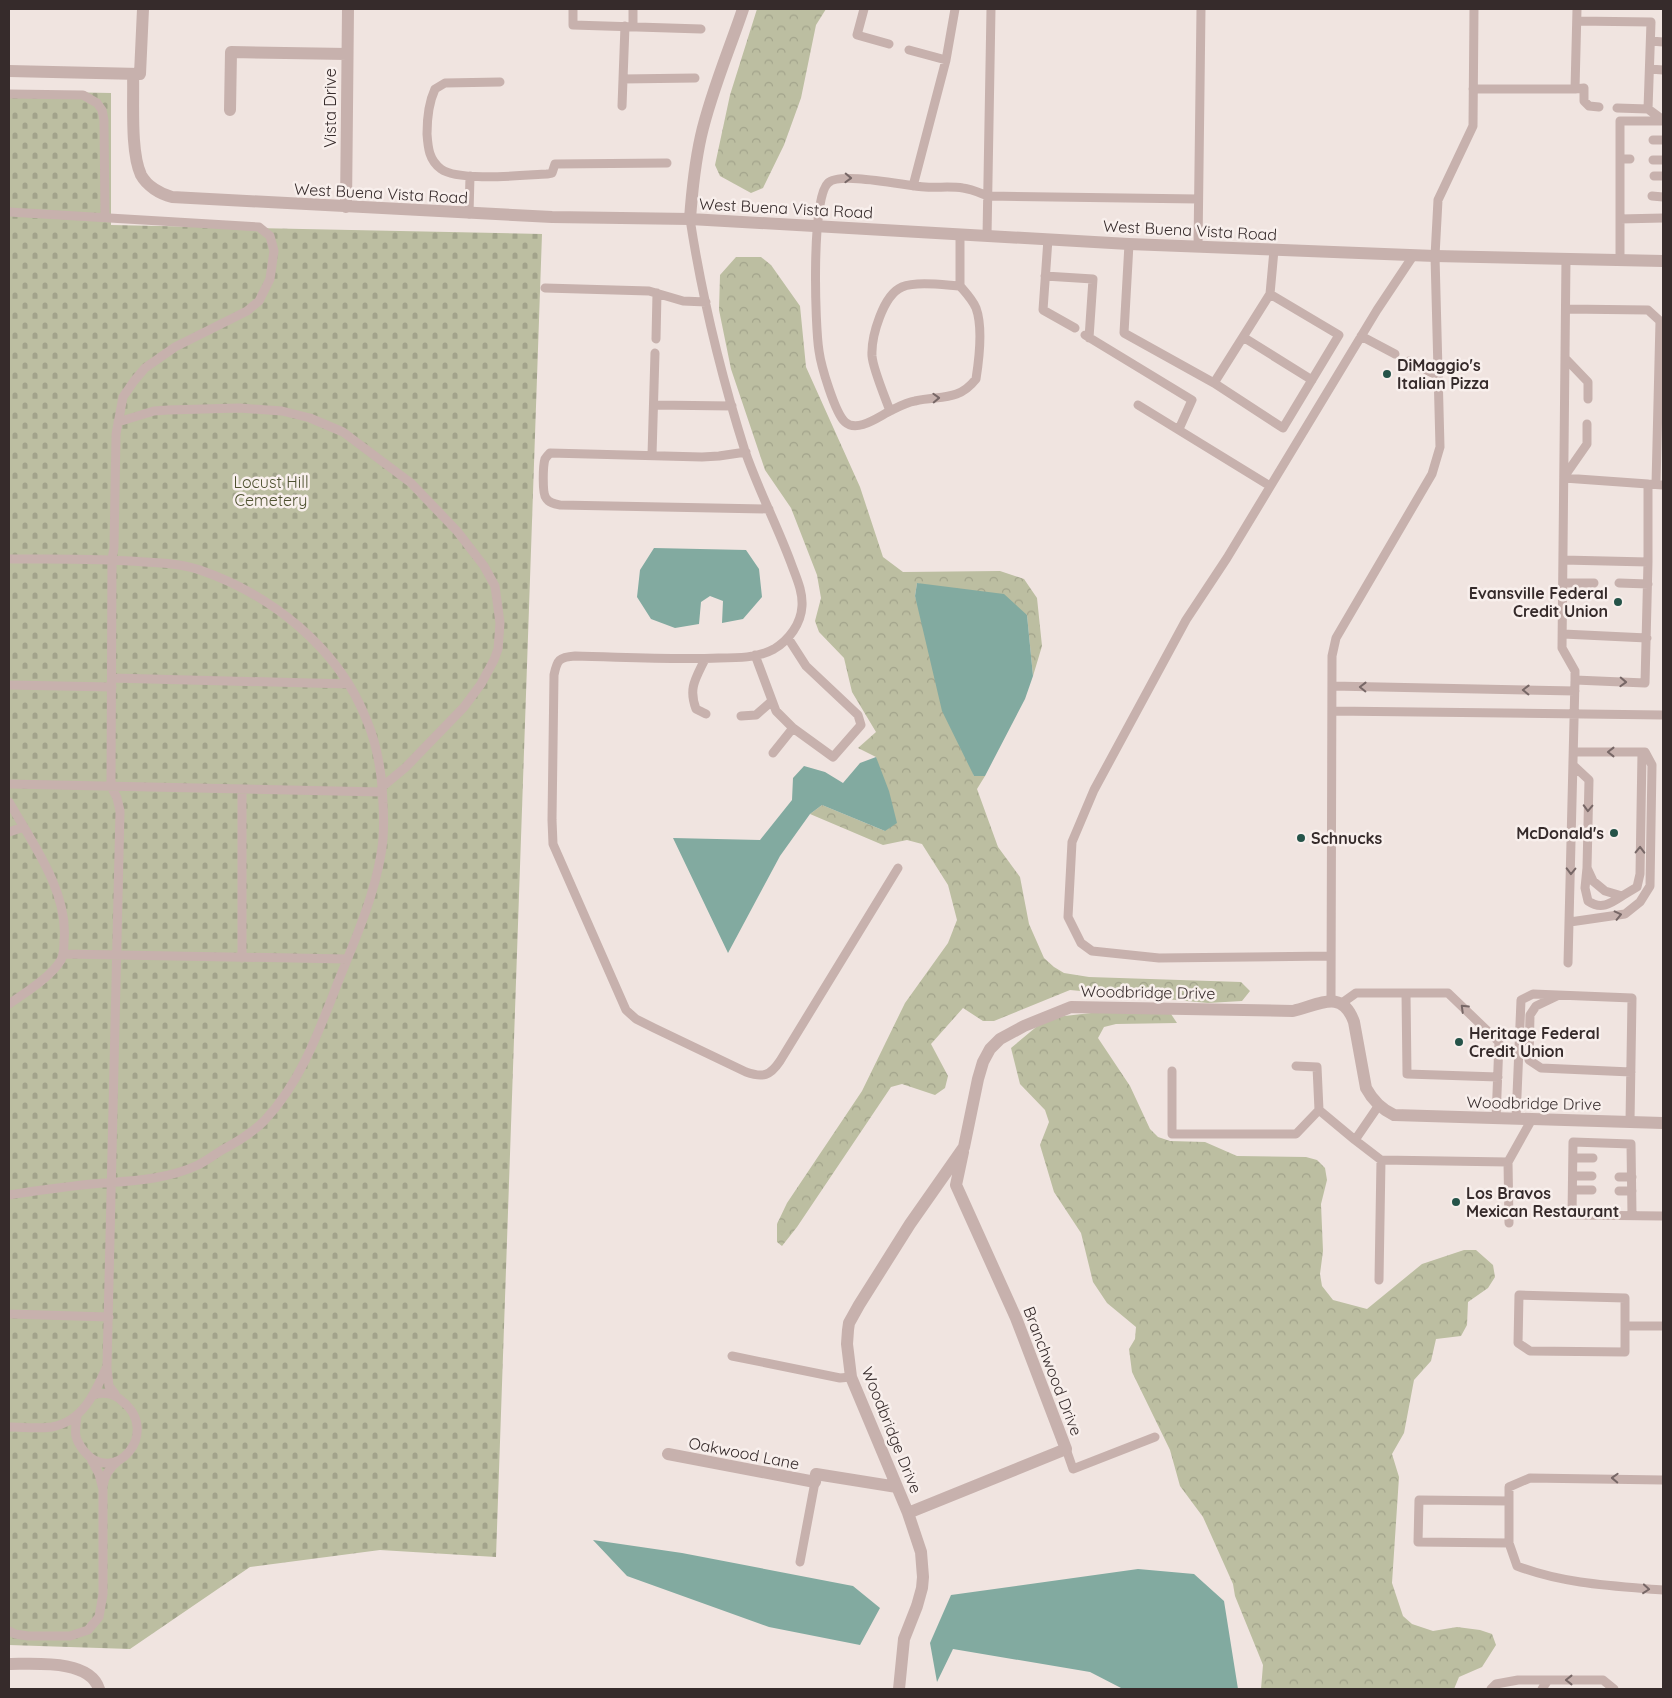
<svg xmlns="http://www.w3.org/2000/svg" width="1672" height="1698" viewBox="0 0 1672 1698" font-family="Quicksand,sans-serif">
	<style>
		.forest { fill: url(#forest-crowns) }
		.cemetery { fill: url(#cemetery-stones) }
		.water { fill: #82aaa0 }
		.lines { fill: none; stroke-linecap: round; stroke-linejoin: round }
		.lane { stroke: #c7b1ad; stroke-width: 9 }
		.street { stroke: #c7b1ad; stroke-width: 12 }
		.oneway { stroke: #776766 }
		.poi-dot { fill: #255349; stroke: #f8efec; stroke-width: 2 }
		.labels { text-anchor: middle; stroke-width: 5; stroke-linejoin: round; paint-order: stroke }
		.street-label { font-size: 16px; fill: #362b2b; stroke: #f8efec }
		.poi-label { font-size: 16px; font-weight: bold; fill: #362b2b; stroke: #f8efec; text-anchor: start }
		.park-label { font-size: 16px; fill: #4f5231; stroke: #f8efec }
	</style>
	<defs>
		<pattern id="forest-crowns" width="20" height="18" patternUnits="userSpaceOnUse" patternTransform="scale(1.25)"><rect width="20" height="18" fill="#bcbea1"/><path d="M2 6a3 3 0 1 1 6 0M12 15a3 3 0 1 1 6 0" fill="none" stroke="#a2a38b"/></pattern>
		<pattern id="cemetery-stones" width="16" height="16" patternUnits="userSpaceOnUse" patternTransform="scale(1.25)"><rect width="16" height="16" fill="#bcbea1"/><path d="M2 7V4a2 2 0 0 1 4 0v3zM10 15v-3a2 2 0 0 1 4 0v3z" fill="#a2a38b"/></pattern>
	</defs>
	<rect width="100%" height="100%" fill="#f0e4e0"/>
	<!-- forest -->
	<path class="forest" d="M757,9h69l-10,16 -15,73 -17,47 -21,43 -12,5 -31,-17 -5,-11 15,-70z
		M736,257h25l10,8 29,41 6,61 54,120 23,70 20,15 97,-1 24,8 13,19 5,48 -9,30 -6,-61 -110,-32 -2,13 59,180h11l-8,13 21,58 22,30 9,47 15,34 10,9 10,6 25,4 152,5 9,9 -8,10 -34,2 -138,-13 -76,31h-11l-20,-13 -32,36 17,32 -3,12 -10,7 -33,-11 -11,3 -94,140 -15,19 -5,-4v-18l10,-21 75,-112 43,-88 43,-60 9,-23 -9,-35 -26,-41 -15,-4 -24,5 -73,-31 12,-9 63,26 -9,-74 -18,-9 18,-16 -24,-40 -8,-34 -25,-26 -4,-11 6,-23 -4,-23 -26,-67 -26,-38 -34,-101 -12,-59 1,-35z
		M1126,1009l45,5 6,9 -61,1 -12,3 -6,11 32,48 20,43 8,8 12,4 35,1 32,14 69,1 11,3 8,8 2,12 -6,24 2,47 -3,23 2,12 11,14 34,9 55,-45 42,-14h12l17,15 2,12 -7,11 -20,14 -1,23 -6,11 -25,3 -5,22 -17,19 -10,53 -12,21 7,23 -7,106 11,33 9,8 21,7 24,-4 23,3 12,4 4,11 -14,22 -23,10 -5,12h-193l2,-24 -28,-69 -2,-12 -30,-67 -23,-31 -10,-36 -38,-78 -3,-23 6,-10 1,-12 -29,-24 -14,-21 -12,-49 -27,-41 -14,-47 9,-23 -4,-12 -25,-26 -9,-36 36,-30z"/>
	<!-- cemetery -->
	<path class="cemetery" d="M9,91l102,2v132l431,9 -46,1323 -116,-7 -130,17 -120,82 -121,-4z"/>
	<!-- water -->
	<path class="water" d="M654,548l92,2 13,19 3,28 -19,22 -21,4 1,-22 -13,-5 -9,6 -2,22 -24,4 -24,-9 -14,-22 3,-27z
		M917,583l87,11 23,21 6,61 -8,23 -40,77h-11l-32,-65 -27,-115z
		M876,757l13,34 8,32 -12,8 -63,-26 -12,9 -30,42 -52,97 -55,-115 87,2 32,-40 1,-22 11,-12 21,6 18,11 17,-20z
		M593,1540l89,13 171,33 27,22 -20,37 -91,-18 -142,-51z
		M1138,1569l56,5 30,27 14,88h-115l-33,-17 -137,-23 -16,33 -7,-39 21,-48z"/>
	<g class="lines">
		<!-- lane -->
		<path class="lane" d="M573,9v16l128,4
			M864,9l-7,26 32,9
			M1577,21l74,1 -3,87
			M633,27v-18
			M1651,41l12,1
			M909,50l37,10
			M1650,69l13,1
			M623,79l72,-1
			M500,82l-55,1 -10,6c-6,13 -8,31 -8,45 1,14 2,26 14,35 18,13 83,6 106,5l5,-1 3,-9 112,-1
			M1473,89h102l2,-80
			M1575,89l9,-1v13l5,5 10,1
			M9,94l74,1 14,8 5,7 2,10 1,96
			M622,106l3,-80
			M1617,108l31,1 15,11
			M1663,121h-43v98l43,-1
			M1653,140h10
			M1620,159h10
			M1653,160h10
			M1654,176h9
			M913,186l33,-126 9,-51
			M1652,196l11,1
			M9,212l250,15 11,9 4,15 -4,28 -11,22 -12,10 -72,36 -30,21 -11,13 -11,16 -7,37 -2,114 -2,11 -1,227 6,12 3,13 -13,555c-12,27 -24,55 -55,61 -14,2 -29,0 -43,0
			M469,214l1,-38
			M690,219c12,78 31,156 55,232 13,38 32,74 46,112 5,14 12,28 11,43 -1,18 -13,34 -28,43 -16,9 -37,9 -55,9 -48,2 -96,-1 -144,-2 -16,1 -18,4 -21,19l-2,145 1,24 73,166 10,9 18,9 92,44c17,6 24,4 34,-11l118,-193
			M1620,219v41
			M960,234v52c-16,-1 -44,-5 -58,1 -19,8 -31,50 -30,69 1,13 13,41 18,55 -12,6 -33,22 -45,11 -10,-9 -24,-56 -26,-71 -4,-25 -8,-152 9,-168 12,-12 78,3 97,4 12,1 25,-1 38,1 8,1 17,5 25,8l210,3
			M987,236l4,-227
			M1048,239l-5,71 32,18
			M1129,244l-5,89 90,50 56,-89 4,-44
			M1198,247l3,-238
			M1566,258l-4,390 13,23v9l-7,283
			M1045,276l48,3 -4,59
			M545,288l104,3 34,10 23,1
			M1566,309l82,1 12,11 -4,163
			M1085,335l107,65 -13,29
			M1361,336l34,18
			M1243,337l69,43
			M656,339l1,-46
			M1565,358l23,24v17
			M1409,361l29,15
			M1214,383l69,45 56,-93 -69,-41
			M654,405l78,1
			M1138,405l132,81
			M890,411c8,-4 17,-9 25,-10 25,-6 43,1 61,-22 3,-19 7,-52 0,-71 -4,-9 -10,-15 -16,-22
			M118,422l36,-11 14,-1 71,-2 43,3 28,7 33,14 68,51 46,48 27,35 11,20 5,37 -2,26 -4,11 -13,24 -17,23 -58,60 -24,20
			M746,452l-27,4 -17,1 -152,-4c-2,2 -3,3 -5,6 -2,6 -3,34 1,39 3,5 9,6 14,7l209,4
			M652,455l3,-102
			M1564,477l23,-33v-20
			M1564,478l84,6
			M9,559c45,0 90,-1 135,3 19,1 39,2 56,8 72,25 139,78 167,151 11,26 15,54 16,82 1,17 1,35 -2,51 -7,42 -25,84 -41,123 -20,51 -38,104 -76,144 -12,12 -27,21 -42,29 -8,5 -16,11 -24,15 -36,17 -78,16 -116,20 -25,3 -49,6 -73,10
			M1563,560l85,2 -3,121 -70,-3
			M1648,562v-78l15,1
			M1563,583h31
			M1619,583l29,1
			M1563,634l84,4
			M755,655l21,56 17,17 40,29 28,-32 -3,-10 -52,-49 -18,-28
			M705,659c-9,19 -17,29 -9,50l10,5
			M112,678l236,6
			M9,685l103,2
			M1332,686l243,5
			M1332,711l331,4
			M741,716l15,-1 16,-14
			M773,753l20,-25
			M1574,766l15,14 -2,88 6,13 12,10 17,5 15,-9 3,-13 2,-122
			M9,784l373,8
			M9,802c23,40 60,91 55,139 0,6 0,13 -3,19 -10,17 -36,33 -52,44
			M9,832l15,-5
			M1587,868l-2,20 3,13c13,9 22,3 34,-5
			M1570,922l55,-8 15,-12 10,-16 2,-121 -7,-13h-71
			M63,954l284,5
			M1331,956l-172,2 -67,-7 -11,-8 -13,-26 4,-75 22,-52 92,-170 41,-62 150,-248 36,-54
			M242,958v-169
			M1406,993l1,81 91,3
			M1557,996l-21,10 -6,9 -1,45 12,8 90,4
			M1331,1001l1,-345 4,-18 96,-164 8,-27 -5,-191 3,-56 35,-74 1,-117
			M1342,1003l14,-10h92l51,49 -3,77
			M1296,1066l21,1 2,43 36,30
			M1172,1071v63h124l23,-24
			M1379,1105l-24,35 26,20 127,2 24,-43
			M1516,1119l5,-119 12,-6 99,4 -2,124
			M1573,1158h20
			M1508,1162l1,61
			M1573,1176h19
			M1619,1177h13
			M1573,1190h19
			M1619,1191h13
			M1632,1215l-1,-71 -58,-2 -1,73 91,1
			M1379,1280l2,-120
			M1519,1295l106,3v54l-95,-1 -12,-8z
			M9,1314l100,3
			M1626,1326h37
			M732,1356l108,22 11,-1
			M107,1369l2,17 6,8
			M77,1416c-2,16 -4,21 7,35 30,37 78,-19 38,-50 -7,-7 -18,-10 -28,-6
			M1066,1449l7,20 82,-32
			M1663,1480l-133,-2 -21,9v56l8,23c46,18 97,20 146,24
			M103,1487c1,-11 6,-19 15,-26
			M1509,1543l-91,-1 1,-42 90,1
			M800,1562l15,-80
			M9,1631l6,3 13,2h42l18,-6 11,-13 4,-23v-105l-4,-15 -8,-15
			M1491,1689l5,-5 22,-4h85l11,9
			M1542,1689l6,-9"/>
		<!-- street -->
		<path class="street" d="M9,71l131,3 3,-65
			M133,74c1,26 -3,77 8,101 6,11 19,19 31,22l380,20 138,2 439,25 306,12 228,5
			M230,110l1,-58 116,2
			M346,207l2,-198
			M690,219c2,-28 5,-56 11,-83 10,-44 28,-85 42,-127
			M668,1454l147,28 1,-8 81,13
			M908,1513l158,-64 -50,-131 -60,-133 7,-33
			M9,1664c26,0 81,-5 90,25
			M899,1689l5,-50 13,-33 5,-18 1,-11 -2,-25 -13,-39 -57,-136 -4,-33 1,-14 1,-7 10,-18 51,-81 54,-77 14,-68 5,-17 7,-13 10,-10 24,-13 47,-19 222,4c26,-6 49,-23 61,11l12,66c7,13 15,21 28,27l269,8"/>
	</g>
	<!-- one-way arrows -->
	<defs><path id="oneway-chevron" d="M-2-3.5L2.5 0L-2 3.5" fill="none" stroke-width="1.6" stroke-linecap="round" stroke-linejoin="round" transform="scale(1.25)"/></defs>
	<g class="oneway">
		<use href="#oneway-chevron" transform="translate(848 178) rotate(2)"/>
		<use href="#oneway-chevron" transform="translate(936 398) rotate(-2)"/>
		<use href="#oneway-chevron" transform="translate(1623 682) rotate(2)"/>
		<use href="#oneway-chevron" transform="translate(1363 687) rotate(-179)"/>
		<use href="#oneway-chevron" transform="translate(1526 690) rotate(-179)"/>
		<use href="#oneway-chevron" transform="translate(1611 752) rotate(180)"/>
		<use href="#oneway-chevron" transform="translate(1588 808) rotate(92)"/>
		<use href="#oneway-chevron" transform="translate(1640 850) rotate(-89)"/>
		<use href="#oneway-chevron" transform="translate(1571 871) rotate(91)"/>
		<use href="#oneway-chevron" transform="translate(1618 915) rotate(-13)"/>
		<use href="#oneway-chevron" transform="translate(1464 1008) rotate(-136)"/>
		<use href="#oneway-chevron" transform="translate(1615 1478) rotate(-178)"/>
		<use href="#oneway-chevron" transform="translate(1646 1589) rotate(5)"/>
		<use href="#oneway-chevron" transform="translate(1569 1680) rotate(-180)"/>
	</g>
	<!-- markers -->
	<g class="poi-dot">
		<circle cx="1387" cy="374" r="5"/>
		<circle cx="1618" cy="602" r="5"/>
		<circle cx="1614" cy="833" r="5"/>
		<circle cx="1301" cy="838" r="5"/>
		<circle cx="1459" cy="1042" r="5"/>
		<circle cx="1456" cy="1202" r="5"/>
	</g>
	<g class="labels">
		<!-- street labels -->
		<g class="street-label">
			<text transform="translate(330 108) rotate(-90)" y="6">Vista Drive</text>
			<text transform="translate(381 193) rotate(3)" y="6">West Buena Vista Road</text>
			<text transform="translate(786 208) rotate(3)" y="6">West Buena Vista Road</text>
			<text transform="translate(1190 230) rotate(3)" y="6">West Buena Vista Road</text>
			<text transform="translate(1148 992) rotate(1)" y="6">Woodbridge Drive</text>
			<text transform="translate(1534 1103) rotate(1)" y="6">Woodbridge Drive</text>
			<text transform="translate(1053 1371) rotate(69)" y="6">Branchwood Drive</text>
			<text transform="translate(892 1430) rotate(68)" y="6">Woodbridge Drive</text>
			<text transform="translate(744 1453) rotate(11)" y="6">Oakwood Lane</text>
		</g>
		<!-- poi labels -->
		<g class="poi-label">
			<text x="1397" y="371">DiMaggio's<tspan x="1397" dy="18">Italian Pizza</tspan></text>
			<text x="1608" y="599" text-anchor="end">Evansville Federal<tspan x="1608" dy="18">Credit Union</tspan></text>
			<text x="1604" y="839" text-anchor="end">McDonald's</text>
			<text x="1311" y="844">Schnucks</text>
			<text x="1469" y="1039">Heritage Federal<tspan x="1469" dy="18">Credit Union</tspan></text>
			<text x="1466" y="1199">Los Bravos<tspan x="1466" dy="18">Mexican Restaurant</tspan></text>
		</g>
		<!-- park labels -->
		<g class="park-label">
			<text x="271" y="488">Locust Hill<tspan x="271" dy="18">Cemetery</tspan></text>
		</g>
	</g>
	<!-- border -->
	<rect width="1672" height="1698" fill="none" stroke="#362b2b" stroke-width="20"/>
</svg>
